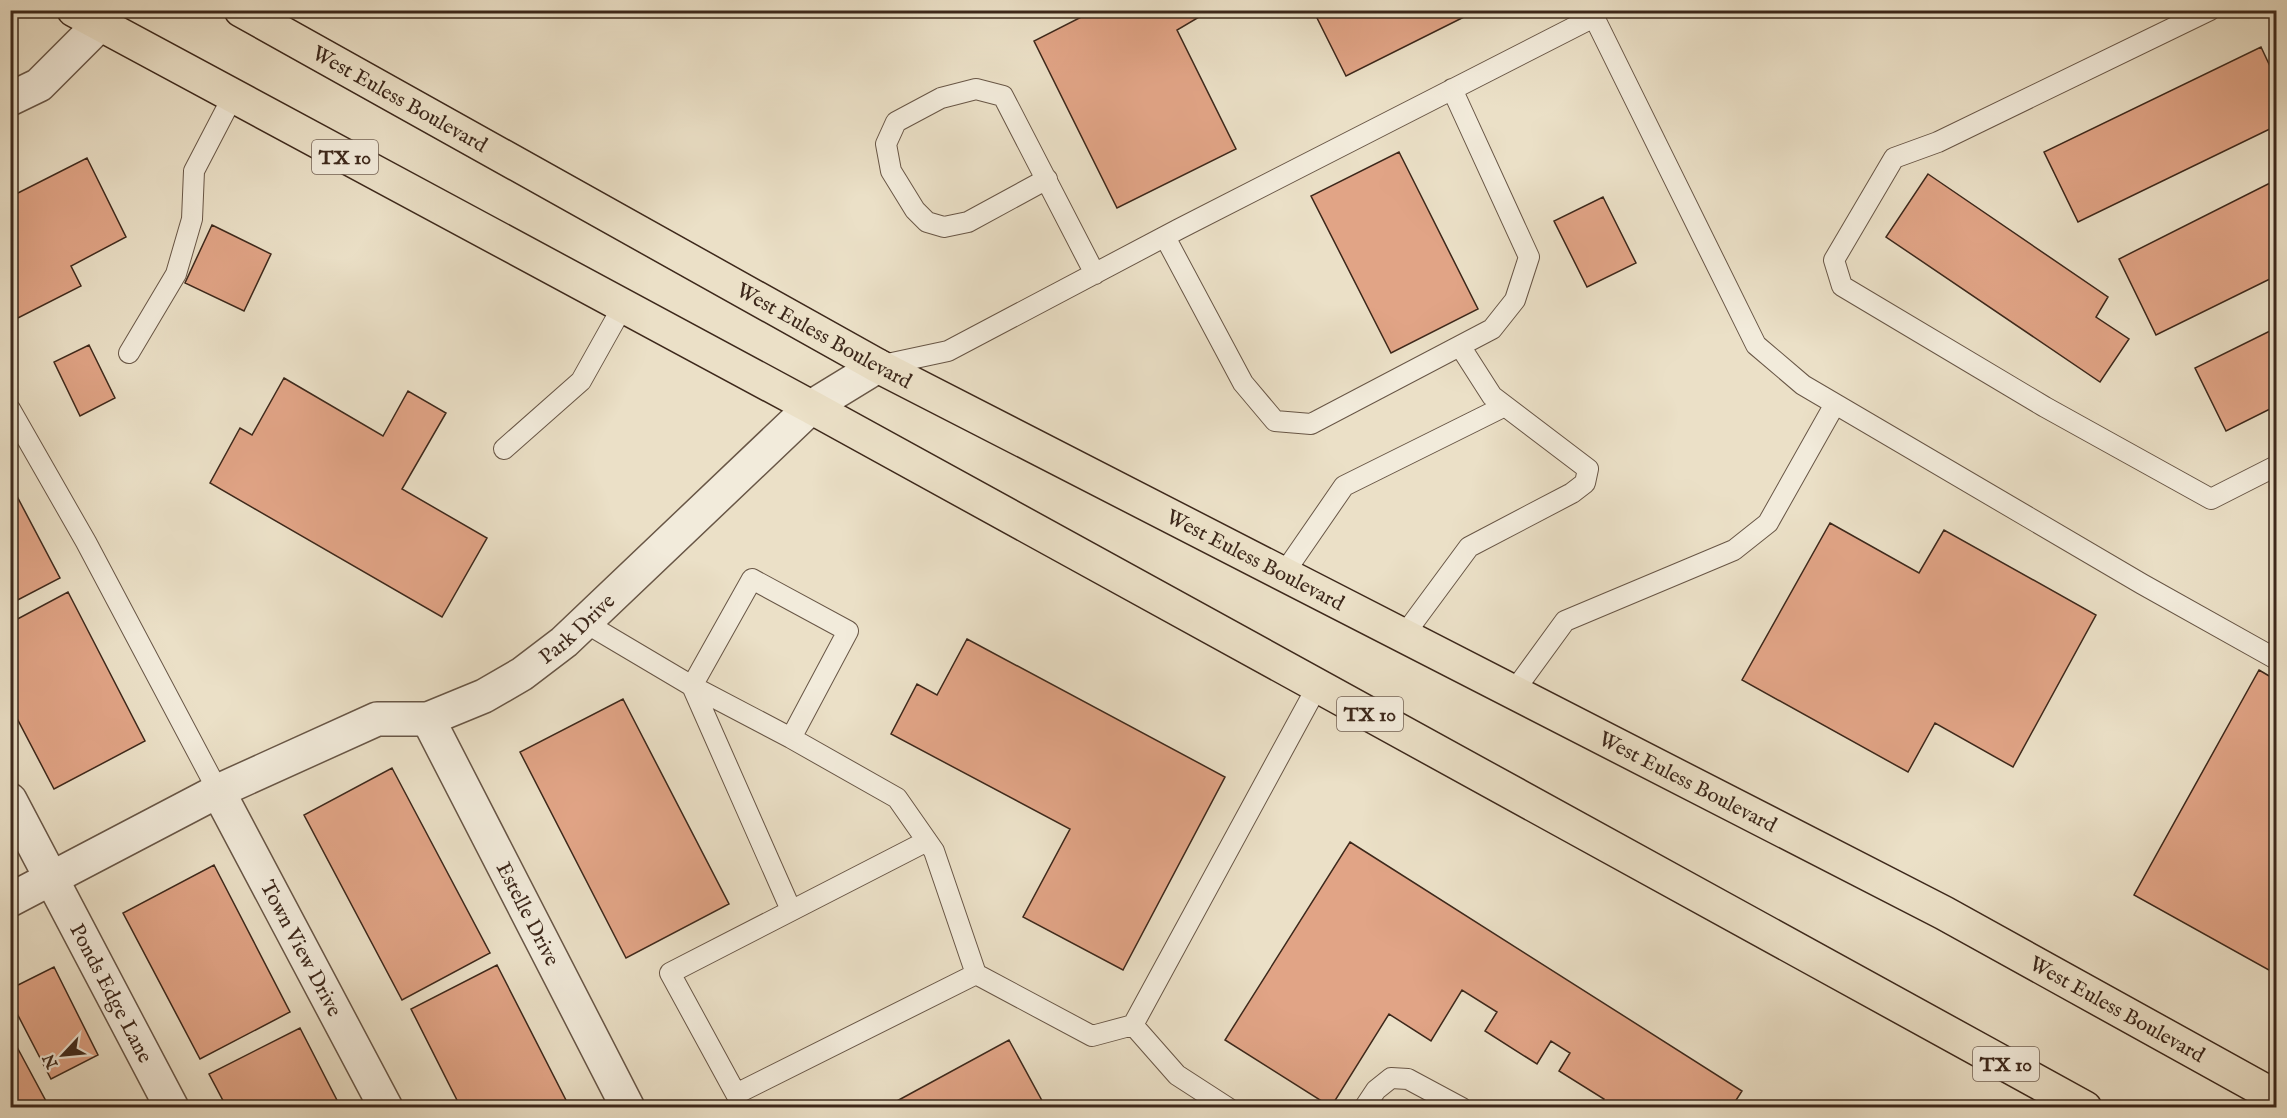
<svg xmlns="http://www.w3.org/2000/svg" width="2287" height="1118" viewBox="0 0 2287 1118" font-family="'IM FELL English',serif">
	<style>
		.building { fill: #e1a486; stroke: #3d281b; stroke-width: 1.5 }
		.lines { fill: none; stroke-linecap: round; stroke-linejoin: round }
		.service-casing { stroke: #685646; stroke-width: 22 }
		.minor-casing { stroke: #685646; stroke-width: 36 }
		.primary-casing { stroke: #3d281b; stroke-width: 36 }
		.service { stroke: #f2ebdb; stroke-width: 20 }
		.minor { stroke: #f2ebdb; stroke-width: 33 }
		.primary { stroke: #ebe0c7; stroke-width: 33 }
		.labels { text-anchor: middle; stroke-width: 6; stroke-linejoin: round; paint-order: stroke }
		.shield { fill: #f2ebdb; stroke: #736255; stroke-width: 1.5 }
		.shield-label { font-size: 20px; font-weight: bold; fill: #3d281b }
		.street-label { font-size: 21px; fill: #3d281b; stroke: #f2ebdb }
	</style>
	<rect width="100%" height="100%" fill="#ebe0c7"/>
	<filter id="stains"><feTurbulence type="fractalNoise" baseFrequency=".00333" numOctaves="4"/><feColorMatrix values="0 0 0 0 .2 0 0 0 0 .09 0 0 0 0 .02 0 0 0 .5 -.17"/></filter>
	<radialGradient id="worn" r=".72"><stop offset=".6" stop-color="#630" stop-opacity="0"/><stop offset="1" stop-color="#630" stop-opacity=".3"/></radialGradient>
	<!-- building -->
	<path class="building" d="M1095,10h116l-34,20 59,119 -119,59 -83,-167z
		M1313,10h165l-132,66z
		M2261,47l15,32v47l-198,96 -34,-70z
		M1399,152l79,157 -87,44 -80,-157z
		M87,158l39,79 -55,29 10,20 -71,36v-125z
		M1928,174l180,123 -12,20 33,22 -29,43 -214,-145z
		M2276,180v96l-120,59 -37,-76z
		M1603,197l33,66 -49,24 -33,-66z
		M212,225l59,29 -27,57 -59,-28z
		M2276,328v78l-50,25 -31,-63z
		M89,345l26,53 -35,18 -26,-54z
		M284,378l99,58 25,-45 38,22 -44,76 85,49 -45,79 -232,-134 30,-55 12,7z
		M10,483l50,95 -50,26z
		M1830,523l89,50 25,-43 152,85 -83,152 -78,-44 -27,49 -166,-92z
		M68,592l77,149 -91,48 -44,-84v-82z
		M967,639l258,138 -102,193 -100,-53 47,-88 -179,-95 26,-50 20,11z
		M2259,670l17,10v294l-142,-79z
		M623,699l106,205 -103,54 -106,-206z
		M392,768l98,185 -88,47 -98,-185z
		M1350,842l392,249 -11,17h-132l5,-9 -45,-28 11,-18 -19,-12 -14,23 -52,-33 12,-19 -35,-22 -31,51 -42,-27 -58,93 -106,-67z
		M214,865l76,147 -90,47 -77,-146z
		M497,965l73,143h-109l-50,-99z
		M54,967l44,88 -47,24 -41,-79v-11z
		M300,1028l41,80h-114l-18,-34z
		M10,1034l37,69 -9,5h-28z
		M1009,1040l37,68h-162z"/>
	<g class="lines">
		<defs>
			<path id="service" d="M2210,10l-272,132 -44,16 -60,102 8,26 203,121 166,92 65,-33
				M1047,179l-79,43 -24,5 -17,-5 -12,-12 -24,-39 -5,-27 10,-22 45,-24 35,-9 27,7 92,178
				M1165,237l78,146 32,38 36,3 181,-95 23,-29 14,-43 -77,-168
				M129,353l47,-79 16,-55 2,-48 39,-75
				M878,366l70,-15 231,-122 415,-212 162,328 47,40 339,199 134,75
				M10,409l76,133 132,249
				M504,449l77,-68 42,-75
				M1284,573l60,-87 161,-80
				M584,622l108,64 99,52 106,60 37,53 42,123 116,62 41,-11 185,-340
				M1404,635l65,-88 103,-54 13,-10 3,-14 -96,-73 -32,-50
				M1514,691l51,-70 169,-71 34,-27 67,-119
				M791,738l57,-107 -96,-52 -60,107 99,224
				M927,841l-257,132 66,121 240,-120
				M1133,1025l44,50 51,33
				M1364,1108l12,-18 15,-12 17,1 54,29"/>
			<g id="minor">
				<path d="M10,99l29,-14 61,-61 6,-14"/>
				<path id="s1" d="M428,719l200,389"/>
				<path id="s2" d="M218,791l168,317"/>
				<path id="s3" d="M10,800l162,308"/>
				<path id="s4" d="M10,900l208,-109 159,-72h51l56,-23 38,-22 42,-32 247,-235 67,-41"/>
			</g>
			<g id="primary">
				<path d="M74,10l737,397 1274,701"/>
				<path id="s5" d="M241,10l637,356 1066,547 332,184"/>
			</g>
		</defs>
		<!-- service casing -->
		<use href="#service" class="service-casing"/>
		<!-- minor casing -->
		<use href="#minor" class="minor-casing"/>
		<!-- primary casing -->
		<use href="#primary" class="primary-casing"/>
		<!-- service -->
		<use href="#service" class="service"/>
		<!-- minor -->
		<use href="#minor" class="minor"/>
		<!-- primary -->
		<use href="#primary" class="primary"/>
	</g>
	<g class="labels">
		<!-- shield labels -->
		<g class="shield">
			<rect x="312" y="140" width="66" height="34" rx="4.5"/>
			<rect x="1337" y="697" width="66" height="34" rx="4.5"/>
			<rect x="1973" y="1047" width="66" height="34" rx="4.5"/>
		</g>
		<g class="shield-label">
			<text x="345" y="164">TX 10</text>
			<text x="1370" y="721">TX 10</text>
			<text x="2006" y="1071">TX 10</text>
		</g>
		<!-- street labels -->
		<g class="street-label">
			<text dy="7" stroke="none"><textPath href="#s5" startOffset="182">West Euless Boulevard</textPath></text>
			<text dy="7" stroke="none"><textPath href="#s5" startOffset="668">West Euless Boulevard</textPath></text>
			<text dy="7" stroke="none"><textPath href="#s5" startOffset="1154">West Euless Boulevard</textPath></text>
			<text dy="7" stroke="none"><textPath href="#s4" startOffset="636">Park Drive</textPath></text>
			<text dy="7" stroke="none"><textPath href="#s5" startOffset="1640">West Euless Boulevard</textPath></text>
			<text dy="7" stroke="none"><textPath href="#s1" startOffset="219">Estelle Drive</textPath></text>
			<text dy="7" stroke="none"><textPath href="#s2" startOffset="178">Town View Drive</textPath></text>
			<text dy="7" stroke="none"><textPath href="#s3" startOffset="218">Ponds Edge Lane</textPath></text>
			<text dy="7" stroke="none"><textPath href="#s5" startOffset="2126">West Euless Boulevard</textPath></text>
		</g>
	</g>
	<!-- margin -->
	<rect width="2287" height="1118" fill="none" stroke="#ebe0c7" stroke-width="36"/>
	<rect x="12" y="12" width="2263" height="1094" fill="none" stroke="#3d281b" stroke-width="3"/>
	<rect x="18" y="18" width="2251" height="1082" fill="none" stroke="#3d281b" stroke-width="1.5"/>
	<!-- north arrow -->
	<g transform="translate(63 1055) rotate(244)" stroke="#f2ebdb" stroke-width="4.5" paint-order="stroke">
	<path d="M0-4.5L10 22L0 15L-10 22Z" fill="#3d281b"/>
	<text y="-9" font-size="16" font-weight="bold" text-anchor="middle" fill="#3d281b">N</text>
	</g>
	<rect width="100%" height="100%" filter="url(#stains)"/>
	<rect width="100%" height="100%" fill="url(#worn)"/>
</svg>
